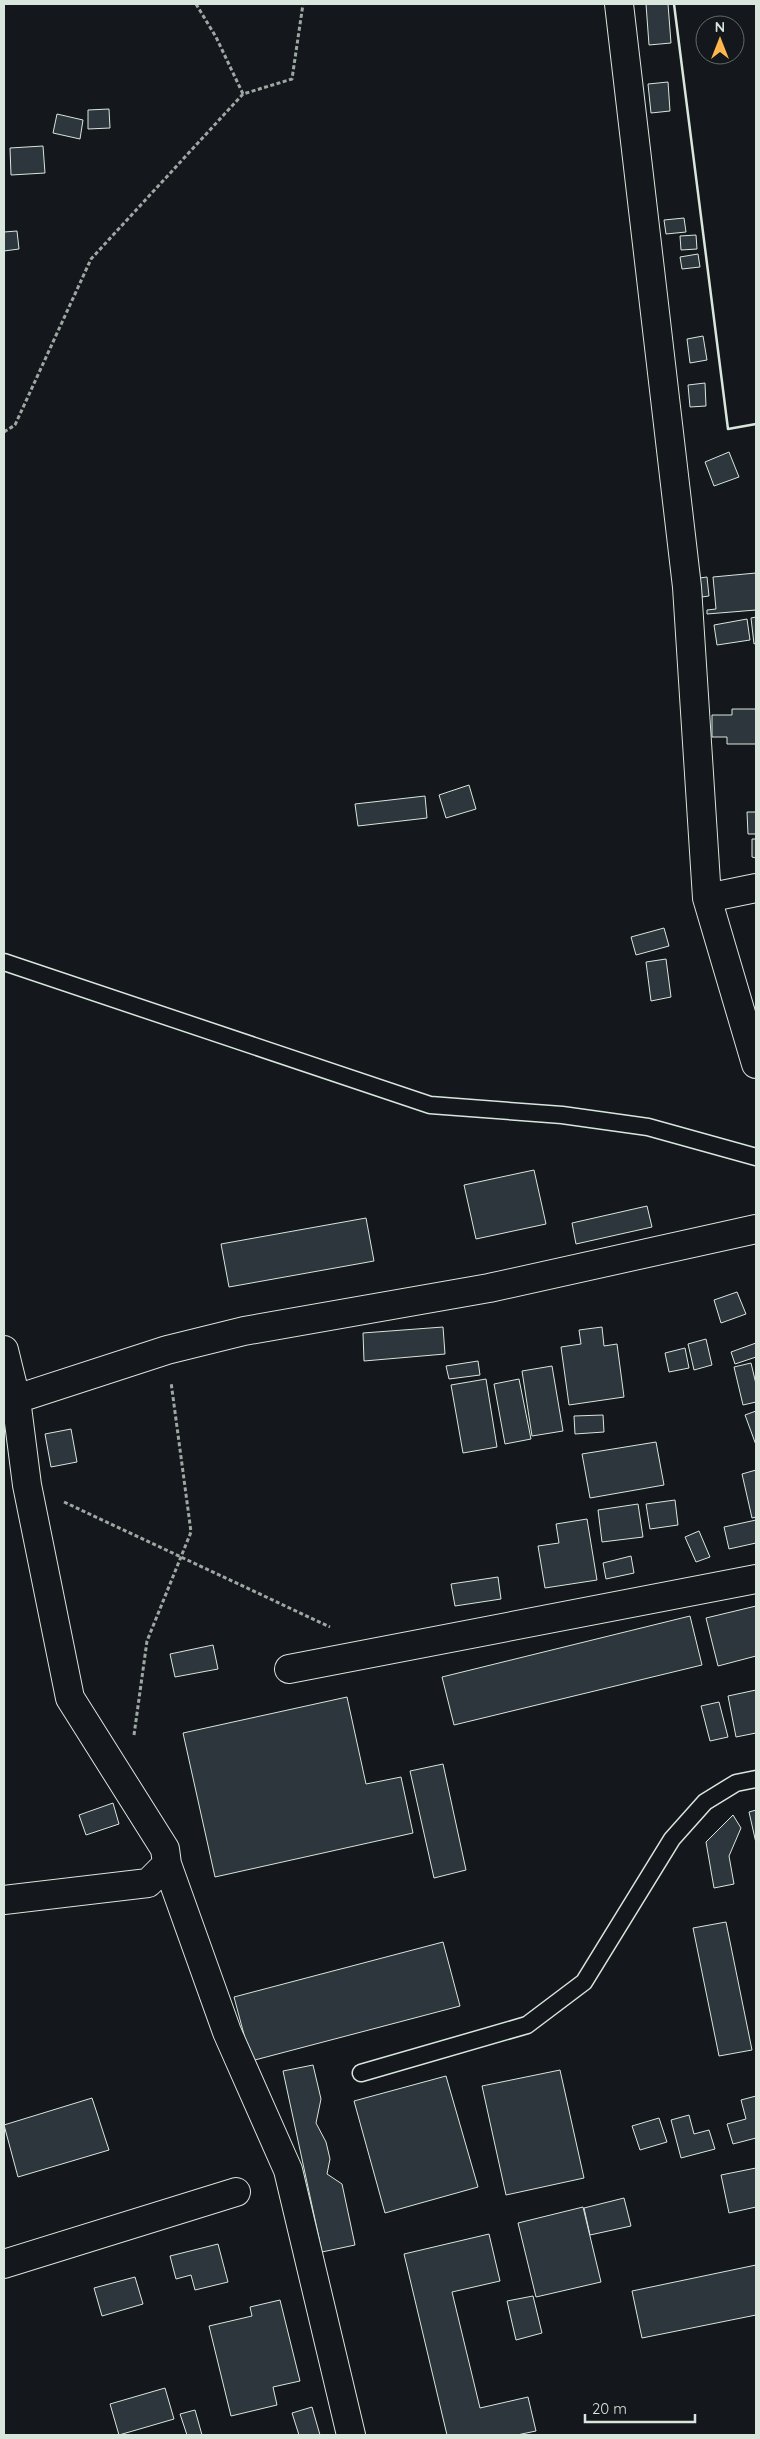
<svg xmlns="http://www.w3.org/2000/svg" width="760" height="2439" viewBox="0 0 760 2439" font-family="Quicksand,sans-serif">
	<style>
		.building { fill: #2c363c; stroke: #d8e6dc }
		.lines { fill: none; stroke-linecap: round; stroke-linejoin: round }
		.service-casing { stroke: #d8e6dc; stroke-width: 19 }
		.minor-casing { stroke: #d8e6dc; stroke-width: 30 }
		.path { stroke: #9da8a2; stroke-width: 3; stroke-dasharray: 4 2.5; stroke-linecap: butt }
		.service { stroke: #14181c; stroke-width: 16 }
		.minor { stroke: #14181c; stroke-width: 28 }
		.wall { stroke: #d8e6dc; stroke-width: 2.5 }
	</style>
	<rect width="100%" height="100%" fill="#14181c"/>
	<!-- building -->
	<path class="building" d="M646,4h22l3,39 -22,2z
		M668,82l2,29 -19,2 -3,-29z
		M109,109l1,19 -22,1v-19z
		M57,114l26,6 -3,19 -27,-6z
		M43,146l2,27 -34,2 -1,-27z
		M684,218l2,14 -20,2 -2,-14z
		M17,231l2,18 -15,2v-19z
		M696,235l1,14 -16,1 -1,-14z
		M698,254l2,13 -18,2 -2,-12z
		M703,336l4,24 -17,3 -3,-24z
		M705,383l1,23 -16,1 -2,-22z
		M729,452l10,25 -25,9 -9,-24z
		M756,573v37l-49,4v-4l9,-1 -3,-32z
		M707,577l2,19 -7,1 -2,-19z
		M756,617v26l-2,1 -3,-26z
		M747,619l3,21 -33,5 -3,-20z
		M732,709h24v35h-29v-7h-15v-22h20z
		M469,785l7,24 -30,9 -7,-23z
		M425,796l2,22 -69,8 -3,-22z
		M747,812h9v22h-8z
		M752,839h4v19l-4,-1z
		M664,928l5,18 -33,9 -5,-18z
		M666,959l5,38 -20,4 -5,-39z
		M534,1170l12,54 -70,15 -12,-54z
		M647,1206l5,21 -76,17 -4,-21z
		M366,1218l8,43 -145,26 -8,-43z
		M737,1292l9,22 -25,9 -7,-23z
		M443,1327l2,27 -81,7 -1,-28z
		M602,1327l2,19 13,-2 7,53 -55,8 -8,-58 20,-3 -2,-14z
		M706,1339l6,26 -18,5 -6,-26z
		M756,1343v14l-21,7 -4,-12z
		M685,1348l4,20 -20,4 -4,-19z
		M478,1361l2,14 -31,4 -3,-13z
		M751,1363l5,21v18l-13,3 -9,-38z
		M552,1366l11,65 -31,5 -10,-65z
		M486,1379l11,68 -34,6 -12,-68z
		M519,1379l12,60 -26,5 -11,-60z
		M756,1411v34l-11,-30z
		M603,1415l1,17 -29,2 -1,-18z
		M71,1429l6,33 -26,5 -6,-33z
		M656,1442l8,43 -74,13 -8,-44z
		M756,1470v47l-4,1 -10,-44z
		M675,1500l3,25 -28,4 -4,-25z
		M638,1504l5,33 -41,5 -4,-32z
		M587,1519l10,61 -52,8 -7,-42 21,-3 -3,-19z
		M756,1520v23l-27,6 -5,-22z
		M699,1531l11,26 -14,5 -11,-25z
		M631,1556l3,17 -28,6 -3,-16z
		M498,1577l3,22 -46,7 -4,-22z
		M756,1606v50l-38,10 -12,-48z
		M690,1616l12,49 -248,60 -12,-48z
		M213,1645l5,24 -43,8 -5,-23z
		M756,1690v43l-20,4 -8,-41z
		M347,1697l19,87 35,-7 12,56 -198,44 -32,-144z
		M719,1702l9,35 -18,4 -9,-35z
		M443,1764l23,106 -32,8 -24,-107z
		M113,1803l6,21 -33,11 -7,-20z
		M756,1810v33l-7,-31z
		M733,1815l8,13 -12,28 5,28 -20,4 -8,-46z
		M726,1922l26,128 -33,6 -26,-128z
		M443,1942l17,64 -209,55 -17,-64z
		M313,2065l8,34 -5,24 10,19 4,17 -3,15 15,10 13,61 -33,7 -39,-181z
		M560,2070l24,108 -78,17 -24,-109z
		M446,2076l32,111 -93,26 -31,-112z
		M756,2096v42l-23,6 -6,-20 19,-5 -5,-19z
		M92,2098l17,52 -91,27 -14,-52z
		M689,2115l5,19 15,-4 6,19 -34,9 -10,-38z
		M659,2118l8,24 -27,8 -8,-24z
		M756,2168v39l-27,6 -8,-38z
		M624,2198l7,28 -41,9 -6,-27z
		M583,2207l18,75 -65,15 -18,-74z
		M489,2234l11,47 -48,11 28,116 48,-11 8,34 -19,4h-70l-43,-181z
		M218,2244l10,38 -33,8 -4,-15 -15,4 -6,-23z
		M756,2265v50l-114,23 -10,-47z
		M135,2277l8,27 -41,12 -8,-28z
		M533,2296l9,37 -26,7 -9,-39z
		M280,2300l20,81 -27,6 4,18 -46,11 -22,-90 43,-10 -2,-9z
		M165,2388l9,31 -55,16 -9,-31z
		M312,2407l8,28h-21l-7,-22z
		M195,2410l7,25h-15l-7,-21z"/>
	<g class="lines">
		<defs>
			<path id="service" d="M4,962l426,143 132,10 86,12 108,30
				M361,2073l166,-48 57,-43 88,-143 33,-37 31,-19 20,-4"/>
			<path id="minor" d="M619,4l68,583 20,311 49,166
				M707,898l49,-10
				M4,1350l12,49 11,86 43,213 95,151 2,15 -19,19 -144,17
				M4,1403l163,-53 77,-19 245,-43 267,-59
				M289,1669l467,-90
				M167,1864l60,168 61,138 63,265
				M4,2264l232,-72"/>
		</defs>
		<!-- service casing -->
		<use href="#service" class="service-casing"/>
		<!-- minor casing -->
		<use href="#minor" class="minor-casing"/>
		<!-- path -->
		<path class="path" d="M196,4l20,33 27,57
			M4,432l11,-7 76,-166 152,-165 49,-15 11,-75
			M64,1502l266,125
			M134,1735l13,-94 44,-109 -20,-150"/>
		<!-- service -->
		<use href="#service" class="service"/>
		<!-- minor -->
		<use href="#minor" class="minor"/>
		<!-- wall -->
		<path class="wall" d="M674,4l54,425 28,-5"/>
	</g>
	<!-- border -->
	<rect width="760" height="2439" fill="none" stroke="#d8e6dc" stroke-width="10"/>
	<!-- north arrow -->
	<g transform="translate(720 40)"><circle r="24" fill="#14181c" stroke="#626a69"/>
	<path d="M0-4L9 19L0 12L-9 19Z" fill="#ffb74d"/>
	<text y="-8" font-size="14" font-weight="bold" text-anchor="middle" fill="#d8e6dc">N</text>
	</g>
	<!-- scale -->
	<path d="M585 2414v8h110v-8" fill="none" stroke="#d8e6dc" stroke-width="2.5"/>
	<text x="592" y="2414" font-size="15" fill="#d8e6dc" stroke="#14181c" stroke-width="4" paint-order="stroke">20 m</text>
</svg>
